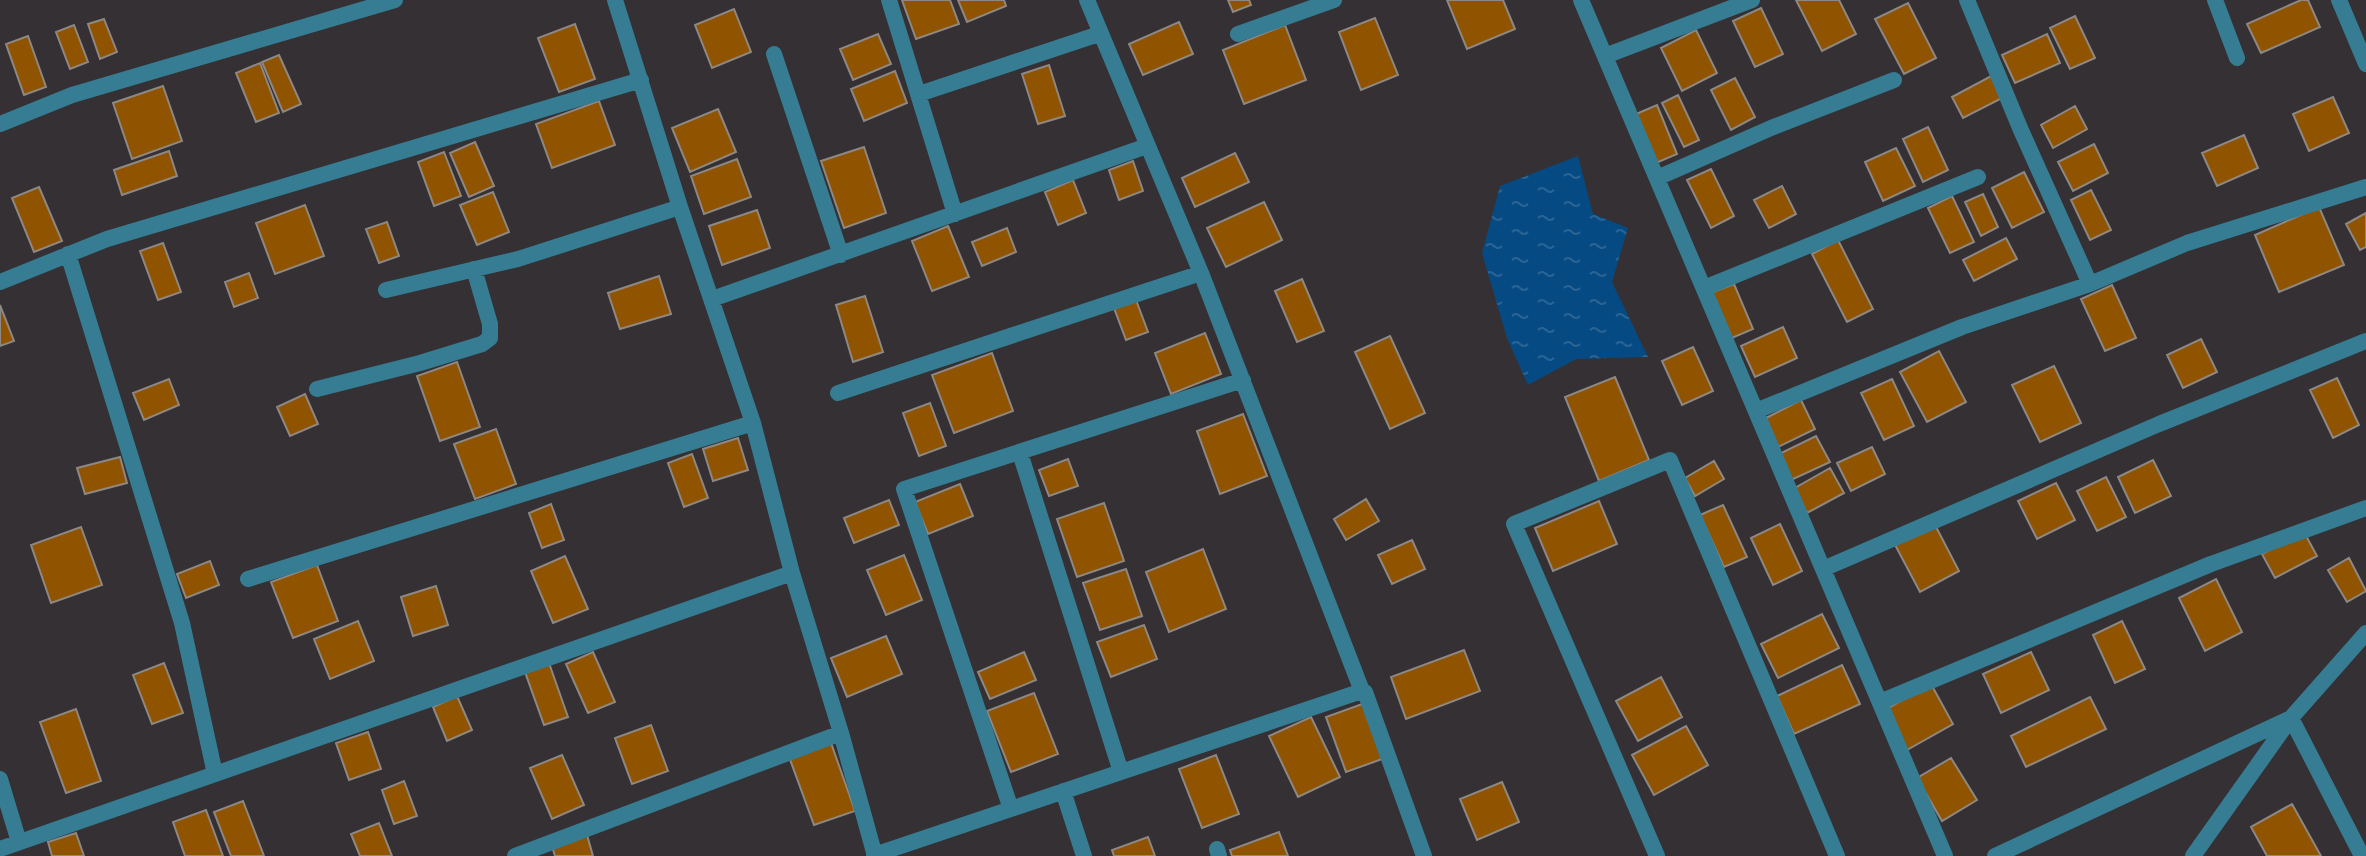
<svg xmlns="http://www.w3.org/2000/svg" width="2366" height="856" viewBox="0 0 2366 856" font-family="Commissioner,sans-serif">
	<style>
		.water { fill: url(#water-ripples) }
		.building { fill: #905300; stroke: #8d8884; stroke-width: 2 }
		.lines { fill: none; stroke-linecap: round; stroke-linejoin: round }
		.street { stroke: #367d93; stroke-width: 16 }
	</style>
	<defs>
		<pattern id="water-ripples" width="26" height="14" patternUnits="userSpaceOnUse" patternTransform="scale(2)"><rect width="26" height="14" fill="#064a83"/><path d="M2 4q2-2 4 0t4 0M15 11q2-2 4 0t4 0" fill="none" stroke="#2a6494"/></pattern>
	</defs>
	<rect width="100%" height="100%" fill="#343033"/>
	<!-- water -->
	<path class="water" d="M1578,156l15,58 35,14 -16,54 36,75 -72,2 -48,26 -21,-47 -25,-85 18,-67z"/>
	<!-- building -->
	<path class="building" d="M902,0h48l9,24 -43,15z
		M958,0h46l2,6 -39,16z
		M1228,0h21l2,5 -18,7z
		M1447,0h56l12,29 -48,20z
		M1796,0h43l17,34 -34,17z
		M2301,0h7l12,27 -59,26 -14,-29z
		M1908,3l28,55 -32,16 -29,-55z
		M1761,8l22,46 -28,13 -22,-46z
		M734,9l17,43 -39,16 -17,-43z
		M2075,16l20,42 -25,11 -20,-41z
		M1375,18l23,57 -37,15 -22,-58z
		M104,19l13,33 -17,7 -12,-35z
		M1179,22l14,32 -50,21 -14,-31z
		M575,24l20,55 -36,13 -21,-54z
		M74,25l14,37 -18,7 -14,-37z
		M1285,25l21,55 -62,24 -21,-54z
		M1696,30l21,43 -35,18 -21,-43z
		M878,34l13,30 -38,16 -13,-31z
		M2047,34l13,29 -45,20 -13,-28z
		M28,36l18,51 -22,8 -18,-51z
		M279,55l22,49 -18,8 -21,-50z
		M260,63l19,50 -23,9 -20,-49z
		M1049,65l16,51 -27,8 -16,-50z
		M895,71l12,32 -43,18 -13,-32z
		M1993,75l11,22 -41,21 -11,-21z
		M1735,78l20,39 -24,13 -20,-40z
		M163,86l19,55 -50,18 -19,-56z
		M1678,95l21,45 -15,7 -22,-44z
		M2333,97l16,36 -40,18 -16,-37z
		M599,101l16,44 -63,23 -16,-44z
		M1657,105l20,49 -21,9 -20,-49z
		M2075,106l12,23 -34,19 -12,-23z
		M718,109l18,43 -46,20 -18,-44z
		M1928,127l20,43 -25,12 -20,-43z
		M2244,135l14,33 -41,18 -15,-33z
		M475,142l19,44 -25,11 -19,-44z
		M2094,144l14,29 -35,18 -15,-29z
		M864,147l22,66 -42,15 -23,-67z
		M1896,148l19,38 -32,15 -18,-39z
		M169,151l8,25 -55,19 -8,-25z
		M444,152l17,44 -27,10 -16,-44z
		M1235,153l14,29 -54,25 -13,-29z
		M737,159l14,38 -47,17 -13,-38z
		M1133,161l10,30 -24,9 -10,-30z
		M1711,169l23,47 -23,12 -24,-48z
		M2024,172l20,40 -32,16 -20,-40z
		M1073,180l13,33 -28,12 -13,-33z
		M1782,186l14,28 -27,14 -15,-28z
		M39,187l23,54 -28,11 -22,-54z
		M2091,190l20,40 -21,10 -19,-40z
		M493,192l16,40 -32,13 -17,-40z
		M1983,194l15,33 -17,9 -16,-34z
		M1952,196l22,46 -24,11 -22,-45z
		M1264,202l18,38 -56,27 -19,-39z
		M305,205l19,51 -49,18 -19,-51z
		M2319,207l25,58 -65,27 -24,-57z
		M757,210l13,38 -48,17 -13,-39z
		M2366,213v34l-6,3 -14,-26z
		M387,222l12,34 -20,7 -13,-34z
		M948,226l21,51 -37,14 -20,-50z
		M1007,228l9,24 -34,14 -10,-24z
		M2006,238l11,21 -43,22 -11,-21z
		M1838,240l35,69 -26,13 -35,-68z
		M163,243l18,49 -23,8 -18,-49z
		M249,273l9,25 -24,9 -9,-25z
		M659,276l12,38 -51,15 -12,-36z
		M1302,279l22,52 -27,11 -22,-51z
		M1734,284l19,45 -26,11 -19,-46z
		M2112,285l24,53 -31,13 -24,-52z
		M865,296l18,56 -30,10 -17,-57z
		M1136,300l12,32 -22,8 -12,-32z
		M0,305l14,36 -14,5z
		M1783,327l14,31 -42,19 -14,-31z
		M1205,333l16,41 -50,20 -16,-41z
		M1390,336l35,77 -35,16 -35,-77z
		M2201,339l16,33 -34,16 -16,-33z
		M1693,347l20,44 -31,14 -20,-44z
		M1939,351l27,51 -39,20 -27,-50z
		M992,353l21,58 -59,22 -22,-58z
		M457,362l23,65 -40,14 -23,-65z
		M2054,366l27,57 -41,19 -28,-57z
		M1615,377l34,83 -50,21 -34,-84z
		M2337,378l22,47 -26,13 -23,-48z
		M169,379l10,26 -35,15 -11,-27z
		M1892,379l22,47 -30,14 -23,-47z
		M305,394l13,30 -28,12 -13,-29z
		M1801,400l14,29 -37,18 -14,-28z
		M930,403l16,43 -27,10 -16,-43z
		M1243,414l24,62 -47,18 -23,-63z
		M496,429l20,55 -41,15 -21,-55z
		M1816,436l14,26 -41,19 -12,-26z
		M738,438l10,32 -35,11 -10,-32z
		M1872,447l13,27 -34,17 -14,-28z
		M692,454l16,44 -24,9 -16,-44z
		M120,457l7,26 -42,11 -8,-26z
		M1068,459l10,27 -29,10 -10,-26z
		M2153,460l18,36 -36,17 -17,-36z
		M1714,461l10,18 -29,17 -10,-18z
		M1830,468l14,25 -37,20 -14,-24z
		M2106,477l20,40 -29,14 -20,-40z
		M2056,483l19,37 -38,19 -19,-38z
		M960,484l13,32 -45,18 -13,-32z
		M1366,499l13,22 -33,19 -12,-21z
		M889,500l10,25 -45,18 -10,-25z
		M1599,501l18,43 -64,27 -18,-43z
		M1104,503l20,58 -47,16 -20,-58z
		M551,504l13,36 -22,8 -13,-35z
		M1723,505l24,52 -23,10 -24,-52z
		M1934,523l25,48 -39,21 -26,-49z
		M1780,524l22,47 -29,14 -22,-47z
		M81,527l21,58 -51,18 -20,-58z
		M2304,532l13,24 -42,22 -13,-24z
		M1412,540l13,29 -33,15 -14,-29z
		M1203,549l23,60 -57,23 -23,-60z
		M904,555l18,45 -36,15 -19,-45z
		M565,556l23,53 -35,14 -22,-52z
		M2349,558l17,33 -19,11 -19,-32z
		M210,561l9,24 -33,13 -9,-24z
		M317,565l21,56 -45,17 -22,-56z
		M1126,569l16,47 -42,14 -17,-47z
		M2216,579l26,53 -37,19 -26,-53z
		M436,586l12,39 -35,11 -12,-39z
		M1822,614l17,34 -61,30 -17,-34z
		M358,621l16,40 -44,18 -16,-40z
		M2122,621l23,48 -30,14 -22,-48z
		M1144,625l13,34 -46,18 -14,-35z
		M886,636l16,38 -55,23 -16,-39z
		M1464,650l16,41 -74,28 -15,-42z
		M593,652l22,50 -27,11 -22,-49z
		M1024,652l12,28 -46,19 -12,-27z
		M2031,652l18,38 -48,23 -18,-39z
		M164,663l19,50 -31,11 -19,-49z
		M549,663l19,54 -24,8 -19,-53z
		M1842,665l18,39 -66,30 -17,-38z
		M1661,677l21,40 -44,24 -22,-40z
		M1931,684l22,40 -46,26 -22,-40z
		M1034,693l24,61 -47,18 -24,-61z
		M457,696l15,34 -25,11 -14,-34z
		M2090,697l16,32 -80,38 -15,-31z
		M1365,703l20,55 -39,14 -20,-55z
		M76,709l25,72 -35,12 -26,-71z
		M1311,717l29,60 -42,20 -29,-61z
		M651,725l17,46 -36,13 -17,-46z
		M1686,726l22,39 -54,30 -22,-40z
		M368,732l13,37 -32,11 -13,-37z
		M830,740l25,71 -41,14 -26,-71z
		M562,755l22,50 -32,14 -22,-51z
		M1216,755l23,59 -37,14 -23,-59z
		M1951,758l26,42 -35,21 -25,-43z
		M404,781l13,35 -23,8 -12,-34z
		M1502,782l17,40 -42,18 -17,-41z
		M243,801l21,55h-33l-17,-44z
		M2292,804l29,52h-54l-16,-29z
		M206,810l17,46h-38l-12,-34z
		M379,823l13,33h-32l-9,-22z
		M1279,832l9,24h-56l-2,-6z
		M76,833l8,23h-32l-4,-14z
		M587,835l6,21h-38l-3,-10z
		M1148,837l7,19h-41l-2,-6z"/>
	<g class="lines">
		<!-- street -->
		<path class="street" d="M615,0l65,207 73,216 39,150 49,160 34,123
			M889,0l66,214
			M1087,0l114,273 161,418 3,1 59,164
			M1581,0l364,856
			M1967,0l53,128 70,156
			M2215,0l22,58
			M2339,0l27,64
			M1238,34l96,-34
			M774,54l67,201
			M1605,56l147,-56
			M919,94l180,-60
			M0,124l72,-29 323,-95
			M1657,178l114,-50 123,-48
			M68,254l114,369 33,151
			M0,282l107,-43 534,-159
			M1704,288l274,-111
			M386,290l132,-31 162,-52
			M712,299l435,-153
			M317,389l103,-26 62,-19 8,-6v-14l-16,-55
			M838,393l363,-120
			M1756,411l206,-84 128,-43 97,-41 179,-56
			M1020,453l101,319
			M1823,569l336,-145 207,-83
			M248,579l505,-156
			M1880,702l331,-138 155,-56
			M0,779l19,63
			M1063,791l21,65
			M1011,809l-107,-320 339,-109
			M0,849l792,-276
			M1217,849l2,7
			M874,855l488,-164
			M515,856l326,-123
			M1657,856l-143,-332 156,-64 167,396
			M1995,856l296,-138 71,138
			M2193,856l98,-138 75,-85"/>
	</g>
</svg>
